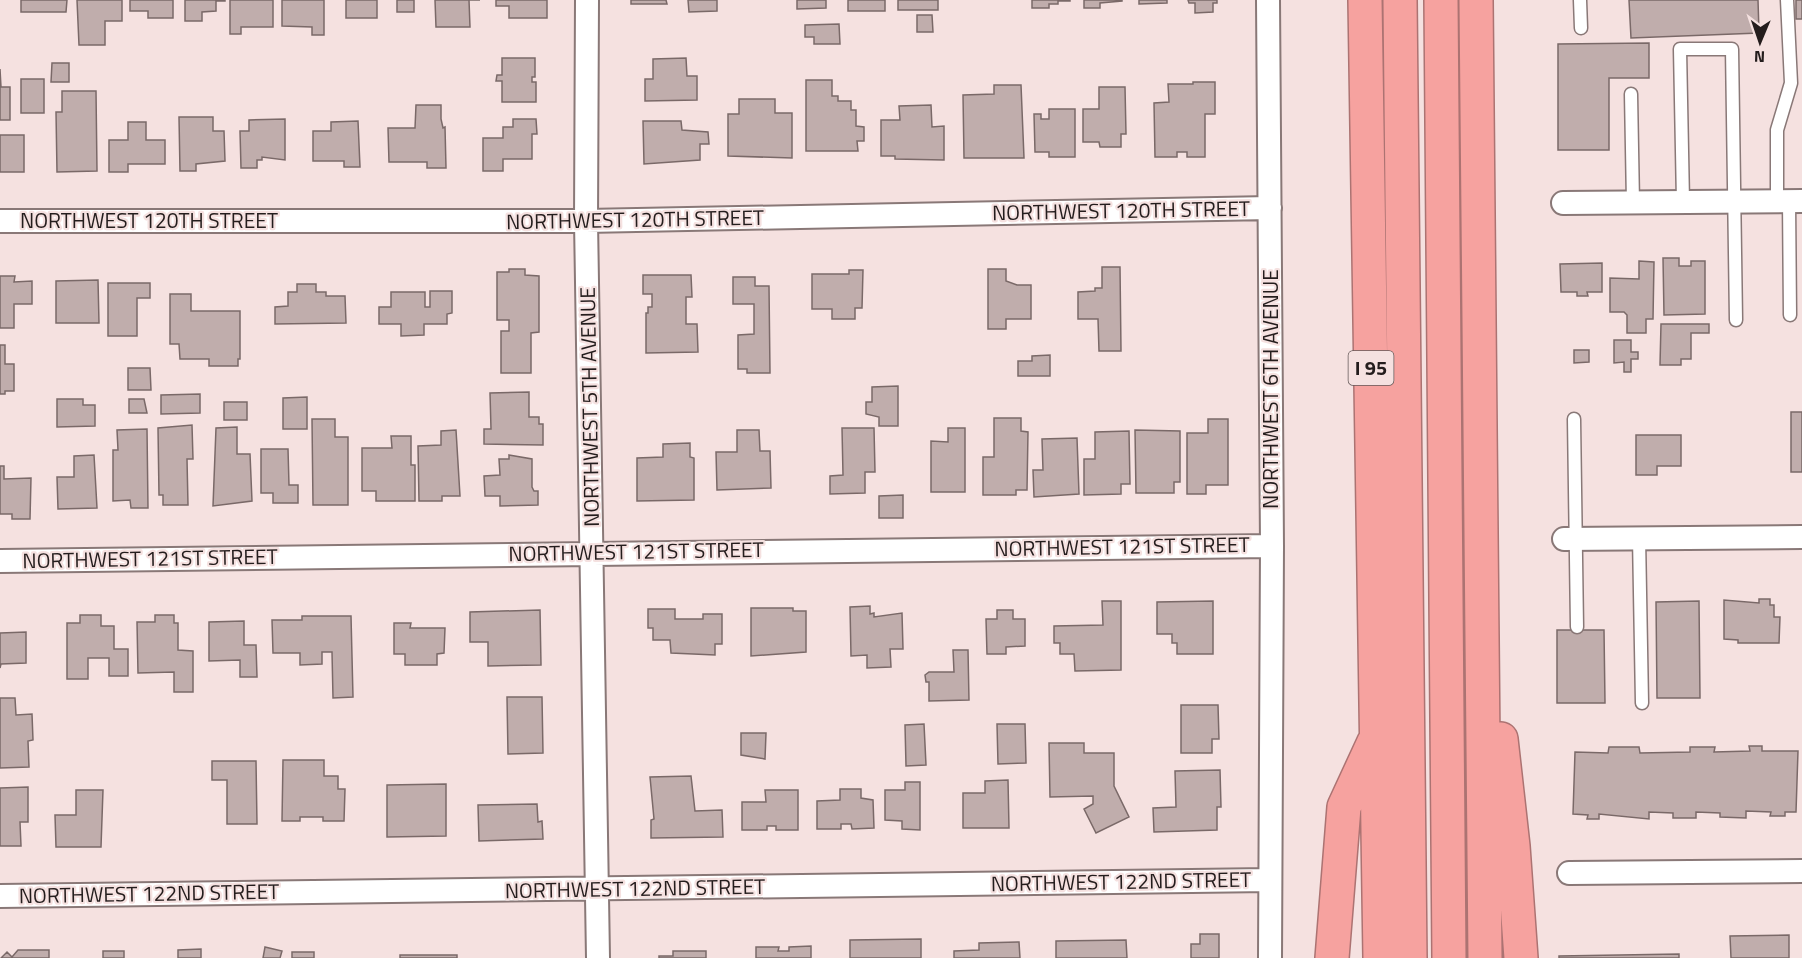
<svg xmlns="http://www.w3.org/2000/svg" width="1802" height="958" viewBox="0 0 1802 958" font-family="'Titillium Web',sans-serif">
	<style>
		.building { fill: #c0adac; stroke: #7a6968; stroke-width: 1.5 }
		.lines { fill: none; stroke-linecap: round; stroke-linejoin: round }
		.service-casing { stroke: #897877; stroke-width: 15 }
		.minor-casing { stroke: #897877; stroke-width: 26 }
		.motorway-casing { stroke: #ac7372; stroke-width: 36 }
		.service { stroke: #fff; stroke-width: 12 }
		.minor { stroke: #fff; stroke-width: 22 }
		.motorway { stroke: #f6a29f; stroke-width: 33 }
		.labels { text-anchor: middle; stroke-width: 4.5; stroke-linejoin: round; paint-order: stroke }
		.shield { fill: #f5e1e0; stroke: #635858; stroke-width: 1.5 }
		.shield-label { font-size: 20px; font-weight: bold; fill: #241d1d }
		.street-label { font-size: 21px; fill: #241d1d; stroke: #f5e1e0 }
	</style>
	<rect width="100%" height="100%" fill="#f5e1e0"/>
	<!-- building -->
	<path class="building" d="M21,0h46l-1,12h-45z
		M77,0h45v21h-17v24h-26z
		M130,0h43v18h-25v-7h-18z
		M185,0h40v1h-9v10l-14,1v9h-17z
		M230,0h43v27h-32v7h-11z
		M282,0h42v35h-12v-8l-30,-1z
		M346,0h31v18h-31z
		M397,0h17v12h-17z
		M435,0h45h-11l1,27h-34z
		M496,0h51v18h-38v-12h-13z
		M631,0h35l1,4h-36z
		M688,0h29v11l-28,1z
		M797,0h29v8l-29,1z
		M848,0h37v11h-37z
		M898,0h40v10h-40z
		M1032,0h38v1h-12v3h-9v4h-17z
		M1084,0h38v1l-22,2v5h-16z
		M1139,0h28v3l-28,1z
		M1188,0h29v3h-4v9l-18,1v-10h-6z
		M1629,0h129l1,33 -128,5z
		M1796,0h6v19h-6z
		M917,15h15l1,17h-16z
		M839,24l1,20h-26v-7h-9v-12z
		M1649,43v35h-40v72h-51v-106z
		M502,58h33v19h-3v5h4v20h-34v-21h-6l1,-6h5z
		M686,58l1,18h10v24l-52,1v-22h8v-20z
		M52,63h17v19h-18z
		M0,69l1,18h9v33h-10z
		M21,79h23v34h-23z
		M806,80h26v16h6v5h13v9h5v16l8,1v14h-7l1,10h-52z
		M1193,82h22v32h-10v43h-18v-5h-10v5h-22l-1,-54 15,-1 -1,-18h25z
		M994,85h27l3,73h-60l-1,-63 31,-1z
		M1099,87h26l1,47h-5v13h-21l-1,-5h-16v-33h16z
		M62,91h34l1,80 -40,1 -1,-60h6z
		M739,99h36v14h17v45l-64,-2v-42h11z
		M416,105h25v14l2,9 2,-1 1,41h-19v-6h-38l-1,-34h27z
		M931,105l1,22 12,-1v34l-49,-1v-3h-14v-36h19l-1,-14z
		M1049,109h26v48h-26v-5h-14l-1,-38h7v5h8z
		M179,117h34v14h11l1,30 -29,3v7h-16z
		M285,119v41l-23,-3v3h-5v8h-16l-1,-37h9v-11z
		M513,119h23l1,15h-5v25h-29v12h-20v-33h20v-11h10z
		M358,121l2,46h-16v-6h-31v-30h18v-9z
		M643,121h38l1,9 26,2 1,12h-9v16l-56,4z
		M128,122h18v18h19v24h-37v8h-19v-32h19z
		M0,135h24v37h-24z
		M1663,258h16v8h12v-5h14v53l-41,1z
		M1639,261l15,1 -1,57h-7v14h-19v-18l-3,-3h-14v-34l29,1z
		M1602,263v29h-15l1,4h-11v-4h-16l-1,-28z
		M1102,267h18l1,84h-22l-1,-32h-20v-27l17,-1v-3h7z
		M509,269h16v6l14,1v56l-8,1v40h-30v-42h8v-11h-12v-48h12z
		M988,269h18v12l11,4h14v34h-25v10h-18z
		M849,270h14l-1,38h-7v11h-23v-10h-20v-35h37z
		M643,275h48l1,22h-6v27h11l1,28 -52,1v-40h2v-6h4v-13h-9z
		M0,276h15l-1,6 18,-1v23h-18v24h-14z
		M733,277h22v9h14l1,87h-23v-4h-9v-34l16,-1v-30h-21z
		M98,280l1,43h-43v-42z
		M108,283h42v15h-13v38h-29z
		M297,284h19v8h10v4h19l1,27 -71,1v-17l13,-1v-14h9z
		M430,291h22v22l-5,1v10h-23v11l-23,1v-12h-22v-17h12v-15h34v15h5z
		M170,294h21v17h49v48h-2v7h-29v-7h-29l-1,-15h-9z
		M1661,324h48v9h-18v26h-10v6h-21z
		M1614,340h17v12h7v7h-7v13h-7v-10l-10,1z
		M0,345h5v19h9v27h-9v3h-5z
		M1574,350h15v12l-15,1z
		M1050,355v21h-32v-15h14v-5z
		M128,368h22l1,22h-23z
		M898,386v40h-19v-9l-13,-3v-12h6v-15z
		M529,392v25h10v7h4v21l-59,-1v-15h7l-1,-36z
		M200,394v19l-39,1v-19z
		M307,397v32h-24v-31z
		M57,399h26v6h12v21l-38,1z
		M129,399h15l3,14h-18z
		M224,402h23v18h-23z
		M1791,412h11v60h-11z
		M994,418h27v13l7,1 -1,58h-11v5h-33v-38h11z
		M312,419h23v18h13v68h-35z
		M1208,419h20v66h-22v9h-19v-61h21z
		M192,425l1,34h-6l1,46h-25v-10h-4l-1,-67z
		M237,427v27h13l2,47 -39,5 3,-78z
		M842,428h32l1,44h-10v21l-35,1v-18l13,-1z
		M948,428h17v64h-34v-51l17,1z
		M147,429l1,79h-17l-1,-8 -17,1v-51h5l-1,-20z
		M456,430l4,66h-18v5h-23l-1,-55 23,-1v-14z
		M737,430h22l1,21h10l1,37 -54,2 -1,-38h21z
		M1135,430l45,1v51h-6v11h-38z
		M1129,431l1,53h-9v10l-37,1v-36h11v-27z
		M1636,435h45v31h-24v9h-21z
		M391,436h20v29h4v36h-39v-10h-14v-43h30z
		M1077,438l2,56 -45,3 -1,-27h10l-1,-31z
		M690,443v14l4,1v42l-57,1v-43l26,-1v-13z
		M261,449h27l1,36h9v18h-25v-10h-12z
		M94,455l3,53 -39,1 -1,-32h17v-21z
		M509,455l23,4v28l2,4h4v14l-38,1v-10h-15l-1,-20 16,-1 -1,-16h10z
		M0,466h4v13l27,-1 -1,41h-18v-5h-12z
		M903,495v23h-24v-22z
		M1759,599h11v6h4v12h6l-1,26h-41v-3l-14,-1v-39l35,3z
		M1102,601h19v69l-46,1 -1,-17h-14v-11h-6v-17l49,-1z
		M1213,601v53h-36v-11h-5v-9h-15v-32z
		M1699,601l1,97h-43l-1,-96z
		M870,606v8l4,-1v4l28,-4 1,36h-13l1,18 -24,1v-13l-16,1 -1,-49z
		M751,608h42v3h13v41l-55,4z
		M648,609h27v10h28v-5h19v30h-7v11l-44,-2 -1,-13h-17v-12h-5z
		M540,610l1,55 -53,1v-24h-18v-30z
		M997,610h16v9h12v27l-19,1v7h-19l-1,-35h11z
		M80,615h21v11h13v23h14v27h-19v-18h-21v21h-21v-56h13z
		M155,615h19v8h4v27l15,1v41h-19v-20l-36,1 -1,-51h18z
		M302,616h49l2,81 -20,1 -1,-46h-10v12l-22,1v-12h-27l-1,-33h30z
		M244,621v24h12l1,32h-17v-17l-31,1v-39z
		M394,623h17l-1,5h35l-1,25 -7,1v11h-32v-11h-11z
		M1557,630h47l1,73h-48z
		M26,632v31l-25,1 -1,4v-35z
		M953,650h15l1,50 -40,1v-19h-3l-1,-7 4,-3h25z
		M507,697h35l1,56 -35,1z
		M0,698h15l1,17 16,-1 1,26 -5,1 1,26 -29,1z
		M1181,705h37l1,34h-7v14h-31z
		M924,724l2,41 -20,1 -1,-41z
		M997,724h28l1,39 -28,1z
		M741,733h25l-1,26 -24,-4z
		M1049,743h35v10h30v33l15,31 -33,16 -12,-24 9,-5v-8l-43,1z
		M1749,746h13v5h36l-2,61h-11v4h-15l1,-4 -25,-1v7l-26,-1v-4l-24,-1v6h-23v-5l-24,-1v7l-50,-5v5h-12l1,-4 -15,-1 2,-62 33,1 1,-6h30l1,6 50,-1v-5h25l-1,5 36,-1z
		M283,760h41v16h14v13h7l-1,32h-21v-4h-23v4h-18z
		M212,761h44l1,63h-30v-44h-15z
		M1220,770l1,37h-4v23l-63,2 -1,-24 23,-1 -1,-36z
		M691,776l4,35 27,-1 1,27 -72,1v-18l3,-1 -4,-42z
		M1008,780l1,48h-46v-35h22v-12z
		M905,782h15v48l-18,-1v-8l-17,-1v-30h20z
		M446,784v52l-59,1v-52z
		M28,787v35h-8l1,24h-21v-58z
		M840,789h21v9l12,2 1,28 -22,1 -1,-5h-10v5h-24v-28l23,-1z
		M76,790h27l-2,57h-45l-1,-32h21z
		M765,790h33v40h-22v-4h-9v4h-25v-28h24z
		M537,804l1,18 4,-1 1,18 -64,2 -1,-36z
		M1200,934h19v24h-28v-14h9z
		M1789,935v23h-58l-1,-22z
		M921,939v19h-71v-18z
		M1126,940l1,18h-71v-17z
		M1019,942l1,16h-66v-7l25,-1v-7z
		M811,946v12h-55v-11h23l-1,4h11v-4z
		M265,947l17,4 -2,7h-17z
		M201,949v9h-23v-8z
		M18,950h31v8h-48l6,-6 5,5z
		M103,951h21v7h-21z
		M673,951h33v7h-47v-2h14z
		M292,952h22v6h-22z
		M1679,954v4h-120v-2z
		M400,955h57v3h-57z"/>
	<g class="lines">
		<defs>
			<path id="service" d="M1580,0l1,28
				M1631,94l2,109
				M1777,201v-71l14,-47 -4,-83
				M1789,201l1,114
				M1683,202l-3,-153h52l4,271
				M1574,419l3,208
				M1639,537l3,166"/>
			<path id="minor" d="M587,0l-1,221 12,737
				M1268,0l4,546 -2,412
				M1563,203l239,-2
				M0,221h586l684,-13
				M1564,539l238,-2
				M0,561l1272,-15
				M1569,873l233,-2
				M0,896l1269,-16"/>
			<path id="motorway" d="M1365,0l15,958
				M1400,0l10,958
				M1441,0l8,958
				M1476,0l9,958
				M1501,739l12,107 8,112
				M1332,958l12,-151 30,-65"/>
		</defs>
		<!-- service casing -->
		<use href="#service" class="service-casing"/>
		<!-- minor casing -->
		<use href="#minor" class="minor-casing"/>
		<!-- motorway casing -->
		<use href="#motorway" class="motorway-casing"/>
		<!-- service -->
		<use href="#service" class="service"/>
		<!-- minor -->
		<use href="#minor" class="minor"/>
		<!-- motorway -->
		<use href="#motorway" class="motorway"/>
	</g>
	<g class="labels">
		<!-- shield labels -->
		<rect class="shield" x="1348.5" y="351" width="45" height="34" rx="4.5"/>
		<g class="shield-label">
			<text x="1371" y="375">I 95</text>
		</g>
		<!-- street labels -->
		<g class="street-label">
			<text transform="translate(1121 211) rotate(-1)" y="7">NORTHWEST 120TH STREET</text>
			<text transform="translate(635 220) rotate(-1)" y="7">NORTHWEST 120TH STREET</text>
			<text x="149" y="228">NORTHWEST 120TH STREET</text>
			<text transform="translate(1271 389) rotate(-90)" y="7">NORTHWEST 6TH AVENUE</text>
			<text transform="translate(590 407) rotate(-91)" y="7">NORTHWEST 5TH AVENUE</text>
			<text transform="translate(1122 547) rotate(-1)" y="7">NORTHWEST 121ST STREET</text>
			<text transform="translate(636 552) rotate(-1)" y="7">NORTHWEST 121ST STREET</text>
			<text transform="translate(150 559) rotate(-1)" y="7">NORTHWEST 121ST STREET</text>
			<text transform="translate(1121 882) rotate(-1)" y="7">NORTHWEST 122ND STREET</text>
			<text transform="translate(635 889) rotate(-1)" y="7">NORTHWEST 122ND STREET</text>
			<text transform="translate(149 894) rotate(-1)" y="7">NORTHWEST 122ND STREET</text>
		</g>
	</g>
	<!-- north arrow -->
	<g transform="translate(1760 42) rotate(182)" stroke="#f5e1e0" stroke-width="4.5" paint-order="stroke">
	<path d="M0-4.5L10 22L0 15L-10 22Z" fill="#241d1d"/>
	<text y="-9" font-size="16" font-weight="bold" text-anchor="middle" fill="#241d1d">N</text>
	</g>
</svg>
